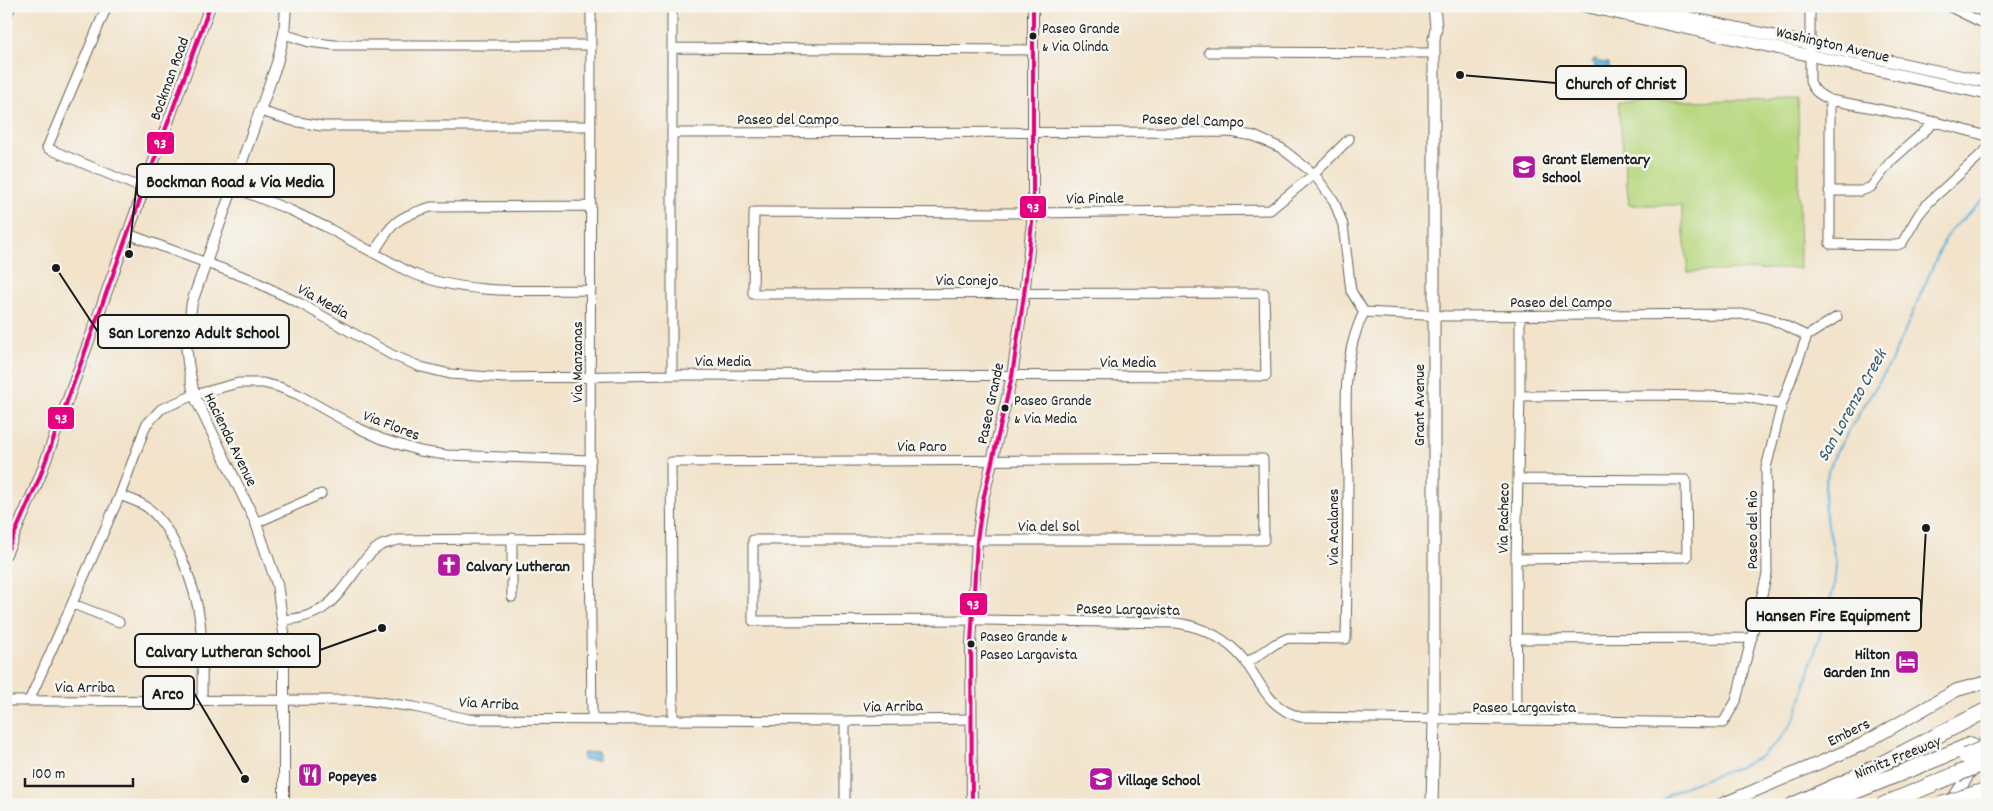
<svg xmlns="http://www.w3.org/2000/svg" width="1993" height="811" viewBox="0 0 1993 811" font-family="Dekko,sans-serif">
	<style>
		.green { fill: #b8d880; stroke: #6a7a4e }
		.water { fill: #62b2dd; stroke: #3f677c }
		.lines { fill: none; stroke-linecap: round; stroke-linejoin: round }
		.stream { stroke: #62b2dd; stroke-width: 2 }
		.minor-casing { stroke: #676259; stroke-width: 11 }
		.tertiary-casing { stroke: #676259; stroke-width: 12 }
		.secondary-casing { stroke: #676259; stroke-width: 13 }
		.primary-casing { stroke: #676259; stroke-width: 14 }
		.motorway-casing { stroke: #676259; stroke-width: 17 }
		.minor { stroke: #fff; stroke-width: 9 }
		.tertiary { stroke: #fff; stroke-width: 10 }
		.secondary { stroke: #fff; stroke-width: 11 }
		.primary { stroke: #fff; stroke-width: 12 }
		.motorway { stroke: #fff; stroke-width: 15 }
		.motorway-bridge-casing { stroke: #676259; stroke-width: 17; stroke-linecap: butt }
		.motorway-bridge { stroke: #fff; stroke-width: 15 }
		.bus-1-casing { stroke: #f6f6f2; stroke-width: 8 }
		.bus-1 { stroke: #e5007d; stroke-width: 4 }
		.bus-dot { fill: #1c1c1c; stroke: #f6f6f2; stroke-width: 2 }
		.labels { text-anchor: middle; stroke-width: 5; stroke-linejoin: round; paint-order: stroke }
		.bus-label { font-size: 15px; fill: #1c1c1c; stroke: #f6f6f2; text-anchor: start }
		.street-label { font-size: 16px; fill: #1c1c1c; stroke: #f6f6f2 }
		.poi-label { font-size: 16px; font-weight: bold; fill: #1c1c1c; stroke: #f6f6f2; text-anchor: start }
		.water-label { font-size: 18px; font-style: italic; fill: #385869; stroke: #f6f6f2 }
		.leader { fill: none; stroke: #1c1c1c; stroke-width: 2 }
		.callout-dot { fill: #1c1c1c; stroke: #f6f6f2; stroke-width: 2 }
		.callout { fill: #f6f6f2; stroke: #1c1c1c; stroke-width: 2 }
		.callout-label { font-size: 18px; text-anchor: middle; font-weight: bold; fill: #1c1c1c }
		.line-badge { stroke: #f6f6f2; stroke-width: 2 }
		.badge-label { font-size: 14px; text-anchor: middle; font-weight: bold; fill: #fff }
	</style>
	<rect width="100%" height="100%" fill="#f6f6f2"/>
	<filter id="ink" filterUnits="userSpaceOnUse"><feTurbulence type="fractalNoise" baseFrequency=".02" numOctaves="2"/><feDisplacementMap in="SourceGraphic" scale="10" xChannelSelector="R" yChannelSelector="G"/><feConvolveMatrix kernelMatrix="1 2 1 2 8 2 1 2 1" color-interpolation-filters="sRGB"/></filter>
	<filter id="wash" filterUnits="userSpaceOnUse"><feTurbulence type="fractalNoise" baseFrequency=".0096" numOctaves="4" result="noise"/><feDisplacementMap in="SourceGraphic" scale="20" xChannelSelector="R" yChannelSelector="G"/><feGaussianBlur stdDeviation="1.12" result="paint"/><feColorMatrix in="noise" values="0 0 0 0 0 0 0 0 0 0 0 0 0 0 0 0 0 1.4 0 .05"/><feComposite in="paint" operator="in"/></filter>
	<g filter="url(#wash)">
		<rect width="100%" height="100%" fill="#f2e3ca"/>
		<!-- green -->
		<path class="green" d="M1798,99l2,169 -112,4 -7,-67h-52l-11,-103z"/>
		<!-- water -->
		<path class="water" d="M1595,58l4,4 10,1v6h-14v-4l-3,-3z
			M598,752v8h-15v-7z"/>
		<g class="lines">
			<!-- stream -->
			<path class="stream" d="M1657,805c11,-12 25,-18 40,-23 47,-17 76,-21 100,-69l37,-126 2,-23 -12,-59 1,-20 4,-16 7,-17 55,-90 53,-121 9,-13 34,-31"/>
		</g>
	</g>
	<g filter="url(#ink)">
		<g class="lines">
			<defs>
				<path id="minor" d="M107,6l-60,142 97,41
					M591,6l-1,532 2,181
					M1810,6v75c3,10 10,14 20,19 53,9 105,21 157,36
					M1948,6l39,19
					M6,17l5,-11
					M284,34l25,8 25,3h256
					M672,48l361,2
					M1209,52l225,1
					M1830,100v144l67,1 5,-2 17,-29 10,-12 58,-53
					M260,111l33,10 29,5h268
					M672,133l558,-1 24,4 27,12 33,26 20,27 9,24 8,66 13,21
					M232,187l58,23 36,17 83,45c57,24 122,18 182,18
					M1829,191h32l10,-4 20,-26 45,-40
					M128,234l122,45 51,25 91,51 29,12 29,7 55,4 167,-3 594,1 -2,-83 -511,1 1,-82 279,1 237,-3 44,-36 35,-35
					M374,253c18,-31 23,-36 57,-46l160,-1
					M1364,312l80,4 307,-2 20,5 36,17
					M1807,336l30,-19
					M672,375v-369
					M1520,396l133,-1 93,2 36,7
					M120,495c9,4 21,7 28,13 29,23 51,88 53,124 2,23 1,46 1,69
					M256,523l65,-29
					M1516,559l171,-2 -1,-77 -168,-1
					M512,597v-59
					M73,604l46,18
					M282,620c44,-3 52,-20 76,-52 6,-8 13,-17 22,-22 5,-3 13,-4 18,-6l192,-2
					M1516,639l236,-1
					M1246,664l29,-20 13,-6 58,1c1,-55 2,-110 2,-165 -1,-55 -9,-112 16,-162
					M6,701l359,-1 49,7 55,12 376,2 126,-2
					M29,701l91,-206 26,-70 15,-16 33,-14 44,-12h25l16,4 18,7 59,33 26,12 38,12 26,4 145,5
					M673,720l-2,-258 592,-3 1,81h-511v81l230,-1 194,3c26,4 50,16 67,37 18,24 24,48 56,57l423,6 13,-22 31,-127 -1,-106 16,-64 25,-68
					M1517,720l-1,-161 4,-163v-80
					M845,721v84"/>
				<path id="tertiary" d="M6,554l33,-75 171,-473
					M284,805v-172l-7,-49 -21,-61 -62,-128 -6,-32 -2,-20 6,-41 85,-239 7,-29 2,-28
					M972,805l-1,-162 6,-103 6,-40 29,-124 12,-81 9,-82v-207"/>
				<path id="secondary" d="M1584,6l403,88
					M1635,6l352,76
					M1950,803l16,-24 21,-41
					M1432,805l2,-84v-682l2,-11 -2,-22"/>
				<path id="primary" d="M1721,805l140,-60 96,-55 30,-8"/>
				<path id="motorway" d="M1793,805l57,-25 137,-70
					M1821,805l150,-60
					M1883,805l74,-31"/>
			</defs>
			<!-- minor casing -->
			<use href="#minor" class="minor-casing"/>
			<!-- tertiary casing -->
			<use href="#tertiary" class="tertiary-casing"/>
			<!-- secondary casing -->
			<use href="#secondary" class="secondary-casing"/>
			<!-- primary casing -->
			<use href="#primary" class="primary-casing"/>
			<!-- motorway casing -->
			<use href="#motorway" class="motorway-casing"/>
			<!-- minor -->
			<use href="#minor" class="minor"/>
			<!-- tertiary -->
			<use href="#tertiary" class="tertiary"/>
			<!-- secondary -->
			<use href="#secondary" class="secondary"/>
			<!-- primary -->
			<use href="#primary" class="primary"/>
			<!-- motorway -->
			<use href="#motorway" class="motorway"/>
			<defs>
				<path id="motorway-bridge" d="M1966,756l21,-9
					M1957,774l30,-12
					M1940,805l47,-15"/>
			</defs>
			<!-- motorway-bridge casing -->
			<use href="#motorway-bridge" class="motorway-bridge-casing"/>
			<!-- motorway-bridge -->
			<use href="#motorway-bridge" class="motorway-bridge"/>
			<defs>
				<path id="bus-1" d="M6,553l33,-74 171,-473
					M972,805l-1,-162 6,-103 6,-40 29,-124 12,-81 9,-82v-207"/>
			</defs>
			<!-- bus-1 casing -->
			<use href="#bus-1" class="bus-1-casing"/>
			<!-- bus-1 -->
			<use href="#bus-1" class="bus-1"/>
		</g>
	</g>
	<!-- icons -->
	<defs>
		<symbol id="school-square" viewBox="-11 -11 22 22"><rect x="-9" y="-9" width="18" height="18" rx="4" fill="#b5179e" stroke="#f6f6f2"/><path d="M0-5L7-2L0 1L-7-2ZM-4 1L0 2.5L4 1V4Q0 6-4 4Z" fill="#fff"/></symbol>
		<symbol id="church-square" viewBox="-11 -11 22 22"><rect x="-9" y="-9" width="18" height="18" rx="4" fill="#b5179e" stroke="#f6f6f2"/><path d="M-1.2-6h2.4v3.5h3.3v2.4h-3.3V6h-2.4V-.1h-3.3v-2.4h3.3Z" fill="#fff"/></symbol>
		<symbol id="hotel-square" viewBox="-11 -11 22 22"><rect x="-9" y="-9" width="18" height="18" rx="4" fill="#b5179e" stroke="#f6f6f2"/><path d="M-6-4.5h1.5V1H6V5H4.5V3h-9V5H-6ZM-4 0a1.8 1.8 0 1 1 3.6 0ZM.5 0V-2.5h3Q6-2.5 6 0Z" fill="#fff"/></symbol>
		<symbol id="restaurant-square" viewBox="-11 -11 22 22"><rect x="-9" y="-9" width="18" height="18" rx="4" fill="#b5179e" stroke="#f6f6f2"/><path d="M-5-6h1v4h1v-4h1v4h1v-4h1v5L-1.5 .5V6h-2V.5L-5-1ZM5-6V6H3V1.5H1.5Q1.5-4 5-6Z" fill="#fff"/></symbol>
	</defs>
	<g fill-rule="evenodd">
		<use href="#school-square" x="1510" y="153" width="28" height="28"/>
		<use href="#church-square" x="435" y="551" width="28" height="28"/>
		<use href="#hotel-square" x="1893" y="648" width="28" height="28"/>
		<use href="#restaurant-square" x="296" y="761" width="28" height="28"/>
		<use href="#school-square" x="1087" y="765" width="28" height="28"/>
	</g>
	<!-- markers -->
	<g class="bus-dot">
		<circle cx="1033" cy="36" r="4.5"/>
		<circle cx="1005" cy="408" r="4.5"/>
		<circle cx="971" cy="644" r="4.5"/>
	</g>
	<g class="labels">
		<!-- bus labels -->
		<g class="bus-label">
			<text x="1042" y="33">Paseo Grande<tspan x="1042" dy="18">&amp; Via Olinda</tspan></text>
			<text x="1014" y="405">Paseo Grande<tspan x="1014" dy="18">&amp; Via Media</tspan></text>
			<text x="980" y="641">Paseo Grande &amp;<tspan x="980" dy="18">Paseo Largavista</tspan></text>
		</g>
		<!-- street labels -->
		<g class="street-label">
			<text transform="translate(1833 43) rotate(13)" y="6">Washington Avenue</text>
			<text transform="translate(168 78) rotate(-70)" y="6">Bockman Road</text>
			<text x="788" y="124">Paseo del Campo</text>
			<text transform="translate(1193 119) rotate(2)" y="6">Paseo del Campo</text>
			<text transform="translate(1095 197) rotate(-1)" y="6">Via Pinale</text>
			<text x="967" y="285">Via Conejo</text>
			<text transform="translate(324 300) rotate(29)" y="6">Via Media</text>
			<text x="1561" y="307">Paseo del Campo</text>
			<text x="723" y="366">Via Media</text>
			<text x="1128" y="367">Via Media</text>
			<text transform="translate(576 362) rotate(-90)" y="6">Via Manzanas</text>
			<text transform="translate(989 403) rotate(-78)" y="6">Paseo Grande</text>
			<text transform="translate(1418 405) rotate(-90)" y="6">Grant Avenue</text>
			<text transform="translate(392 424) rotate(21)" y="6">Via Flores</text>
			<text transform="translate(232 439) rotate(64)" y="6">Hacienda Avenue</text>
			<text x="922" y="451">Via Paro</text>
			<text transform="translate(1502 518) rotate(-89)" y="6">Via Pacheco</text>
			<text x="1049" y="531">Via del Sol</text>
			<text transform="translate(1332 527) rotate(-90)" y="6">Via Acalanes</text>
			<text transform="translate(1751 530) rotate(-90)" y="6">Paseo del Rio</text>
			<text transform="translate(1128 608) rotate(1)" y="6">Paseo Largavista</text>
			<text x="85" y="692">Via Arriba</text>
			<text transform="translate(489 702) rotate(3)" y="6">Via Arriba</text>
			<text transform="translate(893 705) rotate(-1)" y="6">Via Arriba</text>
			<text x="1524" y="712">Paseo Largavista</text>
			<text transform="translate(1848 731) rotate(-26)" y="6">Embers</text>
			<text transform="translate(1897 756) rotate(-22)" y="6">Nimitz Freeway</text>
		</g>
		<!-- poi labels -->
		<g class="poi-label">
			<text x="1542" y="164">Grant Elementary<tspan x="1542" dy="18">School</tspan></text>
			<text x="466" y="571">Calvary Lutheran</text>
			<text x="1890" y="659" text-anchor="end">Hilton<tspan x="1890" dy="18">Garden Inn</tspan></text>
			<text x="328" y="781">Popeyes</text>
			<text x="1118" y="785">Village School</text>
		</g>
		<!-- water labels -->
		<g class="water-label">
			<text transform="translate(1851 405) rotate(-61)" y="6">San Lorenzo Creek</text>
		</g>
	</g>
	<!-- callouts -->
	<path class="leader" d="M1460 75L1556 83M129 254L137 181M56 268L98 332M1926 528L1921 615M382 628L320 650M245 779L194 693"/>
	<g class="callout-dot">
		<circle cx="1460" cy="75" r="5"/>
		<circle cx="129" cy="254" r="5"/>
		<circle cx="56" cy="268" r="5"/>
		<circle cx="1926" cy="528" r="5"/>
		<circle cx="382" cy="628" r="5"/>
		<circle cx="245" cy="779" r="5"/>
	</g>
	<g class="callout">
		<rect x="1556" y="66" width="130" height="33" rx="5"/>
		<rect x="137" y="164" width="197" height="33" rx="5"/>
		<rect x="98" y="315" width="191" height="33" rx="5"/>
		<rect x="1746" y="598" width="175" height="33" rx="5"/>
		<rect x="135" y="634" width="185" height="33" rx="5"/>
		<rect x="143" y="676" width="51" height="33" rx="5"/>
	</g>
	<g class="callout-label">
		<text x="1621" y="89">Church of Christ</text>
		<text x="235" y="187">Bockman Road &amp; Via Media</text>
		<text x="194" y="338">San Lorenzo Adult School</text>
		<text x="1833" y="621">Hansen Fire Equipment</text>
		<text x="228" y="657">Calvary Lutheran School</text>
		<text x="168" y="699">Arco</text>
	</g>
	<g class="line-badge">
		<rect x="146" y="131" width="29" height="24" rx="5" fill="#e5007d"/>
		<rect x="1019" y="195" width="28" height="24" rx="5" fill="#e5007d"/>
		<rect x="47" y="406" width="28" height="24" rx="5" fill="#e5007d"/>
		<rect x="959" y="592" width="29" height="24" rx="5" fill="#e5007d"/>
	</g>
	<g class="badge-label">
		<text x="160" y="148">93</text>
		<text x="1033" y="212">93</text>
		<text x="61" y="423">93</text>
		<text x="973" y="609">93</text>
	</g>
	<!-- margin -->
	<rect width="1993" height="811" fill="none" stroke="#f6f6f2" stroke-width="25"/>
	<!-- scale -->
	<path d="M25 778v8h108v-8" fill="none" stroke="#1c1c1c" stroke-width="2.5"/>
	<text x="32" y="778" font-size="15" fill="#1c1c1c" stroke="#f6f6f2" stroke-width="4" paint-order="stroke">100 m</text>
</svg>
